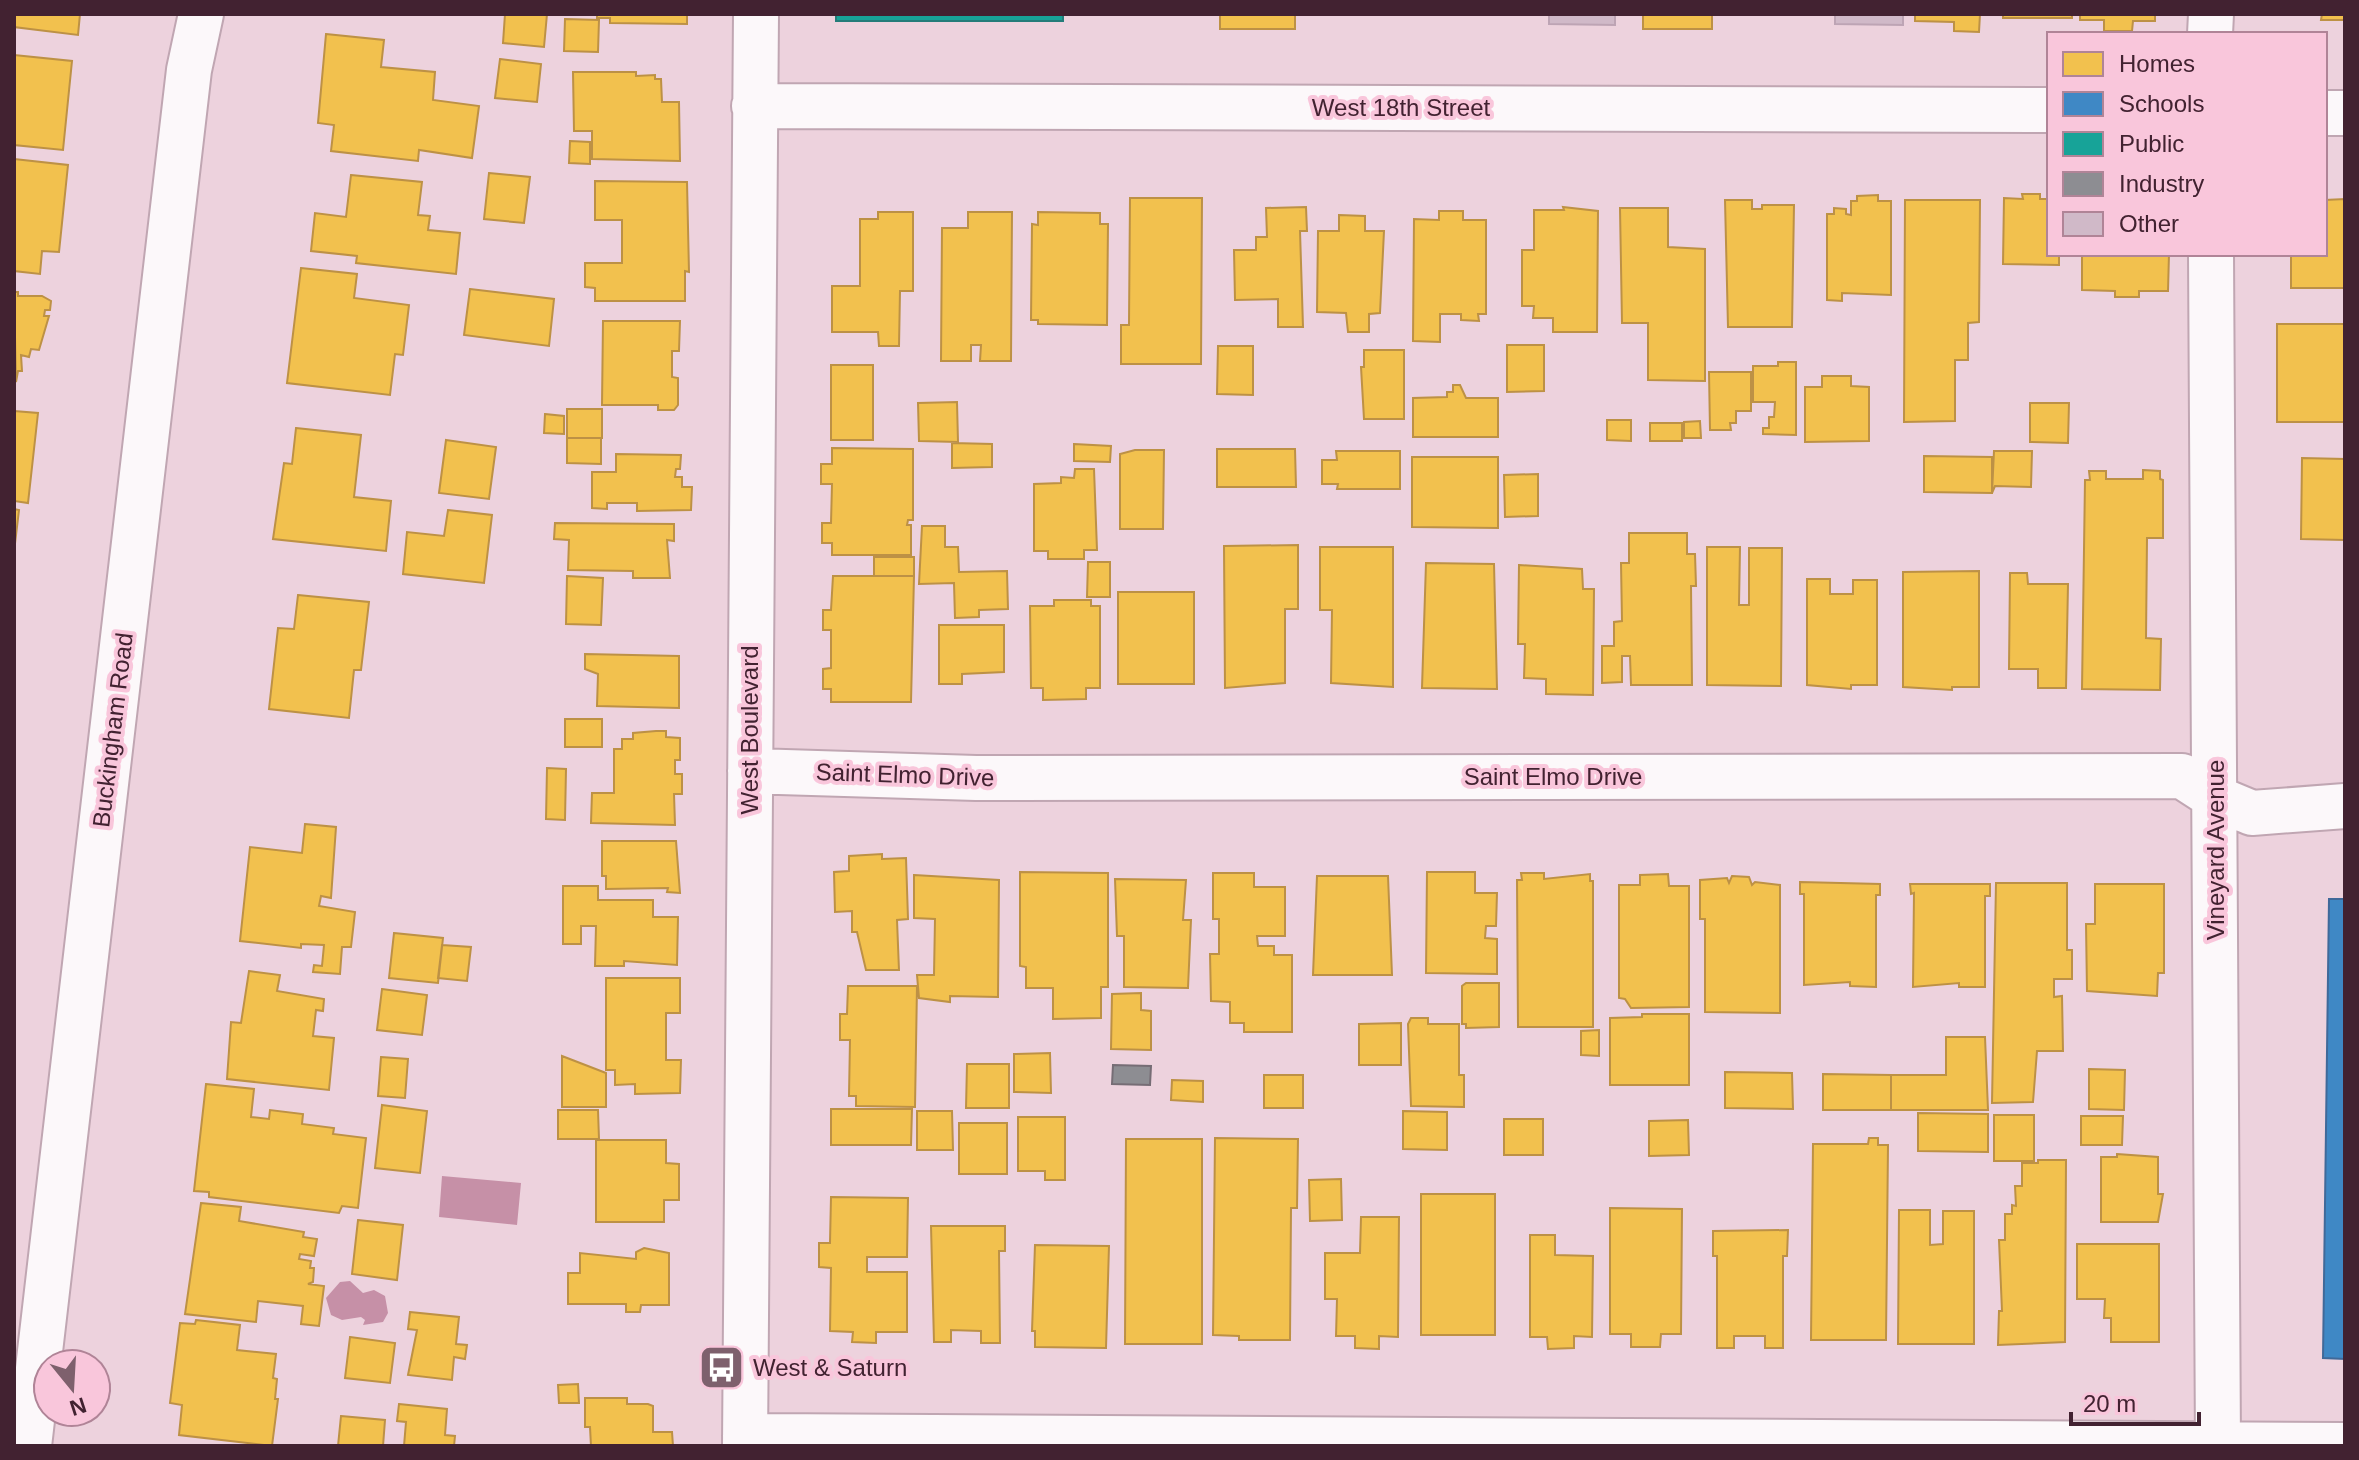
<svg xmlns="http://www.w3.org/2000/svg" width="2359" height="1460" viewBox="0 0 2359 1460" font-family="Arial,sans-serif">
	<style>
		.water { fill: #c690a7 }
		.homes { fill: #f2c14e; stroke: #bd9145; stroke-width: 2 }
		.schools { fill: #3f88c5; stroke: #406999; stroke-width: 2 }
		.public { fill: #17a398; stroke: #247c79; stroke-width: 2 }
		.industry { fill: #8d8d92; stroke: #766d75; stroke-width: 2 }
		.building { fill: #d0b9c8; stroke: #bda4b4; stroke-width: 2 }
		.lines { fill: none; stroke-linecap: round; stroke-linejoin: round }
		.minor-casing { stroke: #c0a6b2; stroke-width: 48 }
		.minor { stroke: #fcf8fa; stroke-width: 44 }
		.labels { text-anchor: middle; stroke-width: 8; stroke-linejoin: round; paint-order: stroke }
		.street-label { font-size: 24px; fill: #422231; stroke: #f9c6db }
		.poi-label { font-size: 24px; fill: #422231; stroke: #f9c6db; text-anchor: start }
	</style>
	<rect width="100%" height="100%" fill="#edd2dd"/>
	<!-- water -->
	<path class="water" d="M442,1176l79,7 -4,42 -78,-8z
		M350,1281l13,12 11,-3 11,6 3,17 -5,9 -20,3 2,-5 -4,-3 -19,3 -11,-5 -5,-17 14,-16z"/>
	<!-- homes -->
	<path class="homes" d="M14,14h66l-2,21 -64,-8z
		M505,14h42l-3,33 -41,-4z
		M597,14h90v10l-77,-1v-5h-13z
		M1220,14h75v15h-75z
		M1643,14h69v15h-69z
		M1915,14h65l-1,18 -25,-1v-9l-39,-1z
		M2003,14h69v4h-69z
		M2080,14h75v7h-22l-1,10h-28v-11h-24z
		M2322,14h23v6h-24z
		M565,19l34,1 -1,32 -34,-1z
		M326,34l58,6 -3,27 54,5 -2,28 46,6 -7,52 -53,-8 -1,11 -87,-10 3,-26 -16,-2z
		M14,55l58,6 -9,89 -49,-5z
		M500,59l41,5 -4,38 -42,-4z
		M573,72h63v4l19,-1v4h6l1,23h17l1,59 -88,-2v-28h-18z
		M570,141l20,1v22l-21,-1z
		M14,159l54,6 -9,87 -17,-1 -2,23 -26,-3z
		M489,173l41,4 -6,46 -40,-4z
		M351,175l71,7 -4,33 12,1 -2,14 32,3 -4,41 -100,-11 1,-7 -46,-5 4,-38 31,4z
		M595,181l92,1 2,90 -4,-1v30h-90v-13l-10,-1v-24h37v-43h-27z
		M2022,194h18v5h9v55h10v11l-56,-1 1,-66 19,1z
		M1878,195v6h13v94l-49,-2v8l-15,-1v-86h7v-6l12,1v5l5,1v-14h6v-5z
		M1130,198h72l-1,166h-80v-39h8z
		M2345,199v89h-54v-34h34v-54z
		M1725,200h27v9h10v-4h32l-2,122h-64z
		M1905,200h75l-1,122 -11,1v37h-13v61l-51,1z
		M1306,207l1,24h-7l3,96h-25v-28l-43,1 -1,-50h22v-13h11l-1,-29z
		M1563,207l35,4 -1,121h-44v-14h-20l1,-12h-12v-56h12v-40h30z
		M1620,208h48v39l37,2v132l-57,-1v-57h-26z
		M1439,211h24v9h23v94h-8l1,7 -18,-1v-6h-21v28l-27,-1 1,-122 25,1z
		M878,212h35v79h-13l-1,55h-20l-1,-14h-46v-46h28v-67h18z
		M968,212h44l-1,149h-31l1,-16h-10v16h-30l1,-133h26z
		M1038,212l62,1v11h8l-1,101 -69,-1v-4h-7l1,-96 6,1z
		M1339,215l26,1v15h19l-4,82 -11,1v18h-21l-2,-19 -29,-1 1,-81h21z
		M2082,254h87l-1,37h-29v6h-24v-6l-33,-1z
		M301,268l56,6 -3,24 55,7 -6,50 -8,-1 -5,41 -103,-12z
		M470,289l84,10 -5,47 -85,-11z
		M14,292h4v4h24l9,5 -1,9h-5l-1,6h5l-10,34 -8,-1 -2,8 -8,-2 1,16h-4l-2,11z
		M603,321h77l-1,30h-7v26l6,1v27l-4,5h-16v-5h-56z
		M2277,324h68v98h-68z
		M1507,345h37v46l-37,1z
		M1218,346h35v49l-36,-1z
		M1364,350h40v69h-40l-3,-52h3z
		M1778,362h18v73l-33,-1v-6h6v-11h5l1,-15h-22v-36h25z
		M831,365h42v75h-42z
		M1709,372h42v39h-15v12h-6l1,7h-21z
		M1822,376h29v10l18,1v54l-64,1v-55h17z
		M1453,385h7l6,13h32v39h-85v-39l34,-1v-5h6z
		M957,402l1,40 -39,-1 -1,-38z
		M2030,403h39l-1,40 -38,-1z
		M567,409h35v29h-35z
		M14,411l24,2 -10,90 -14,-2z
		M545,414l19,2v18l-20,-1z
		M1607,420h24v21l-24,-1z
		M1700,421l1,17h-17v-16z
		M1650,423h32v18h-32z
		M296,428l65,7 -7,62 37,4 -5,50 -113,-12 11,-76 8,1z
		M567,438h34v26l-34,-1z
		M446,440l50,7 -7,52 -50,-6z
		M952,443l40,1v23l-40,1z
		M1074,444l37,2 -1,16 -36,-1z
		M832,448l81,1v71h-5l-1,5h4v30h-79v-12h-10v-20h9l1,-39h-11v-20h11z
		M1217,449h78l1,38h-79z
		M1135,450h29l-1,79h-43v-75z
		M1336,451h64v38h-63l1,-5h-16v-24h15z
		M1994,451h38l-1,36 -36,-1 -3,7z
		M616,454l65,1 -1,14h-4l-1,8h7v10h10l-1,23 -54,1v-8h-30v6l-15,-1v-36h24z
		M1924,456l68,1v36l-68,-1z
		M1412,457h86v71l-86,-1z
		M2302,458l43,1v81l-44,-1z
		M1075,469h19l3,81h-13v9h-36v-8h-14v-67l27,-1v-6l13,1z
		M2143,470l17,1v8l3,1v58h-16l-1,100 15,1 -1,51 -78,-1 3,-209h5l-1,-9h17v8h37z
		M1538,474v42l-33,1 -1,-42z
		M14,509l5,1 -5,42z
		M448,510l44,5 -8,68 -81,-9 4,-42 37,4z
		M555,523l119,1v17l-7,-1 3,38h-37v-7l-65,-1 1,-30 -15,-1z
		M922,526h23v21h13l1,25 48,-1 1,38 -29,1v7l-24,1 -1,-35 -35,1z
		M1629,533h58v21h8l1,32h-5l1,99h-61l-1,-29h-8v26l-20,1v-37h12v-24l8,-1 -1,-58h8z
		M1298,545v64h-13v74l-60,5 -1,-142z
		M1320,547h73v140l-62,-4 1,-73h-12z
		M1707,547h33l-1,58h10v-57h33l-1,138 -74,-1z
		M874,557h40v19h-40z
		M1088,562h22v35h-23z
		M1426,563l68,1 3,125 -75,-1z
		M1519,565l63,4 1,20h11l-1,106 -47,-1v-15l-22,-1 1,-34h-7z
		M1979,571v116h-27v3l-49,-3v-115z
		M2010,573h17l1,11h40l-2,104h-28v-19h-29z
		M567,576l36,2 -2,47 -35,-1z
		M833,576h81l-3,126h-80v-13h-8v-20l8,-1v-38h-8v-20h8z
		M1807,579h23v15h23v-14h24v105h-26v4l-44,-4z
		M1118,592h76v92h-76z
		M298,595l71,7 -8,68h-7l-5,48 -80,-9 9,-81 16,1z
		M1054,600h37v6h9v82h-14v11l-43,1v-12h-12l-1,-82h24z
		M939,625h65v47l-42,2v10h-23z
		M585,654l94,2v52l-82,-2 1,-32 -13,-5z
		M565,719h37v28h-37z
		M656,731h10v6l14,1v22h-5v14h7v20h-8l1,31 -84,-2 1,-30h22v-44h8v-10h11v-6z
		M547,768l19,1 -1,51 -19,-1z
		M305,824l31,3 -5,71 -10,-2 -2,10 36,6 -4,35h-9l-2,27 -27,-2 1,-7 8,1 2,-21 -23,-1v4l-61,-7 10,-94 52,6z
		M602,841h74l4,52 -13,-1 1,-4 -62,1v-13h-4z
		M882,854v5l24,-1 2,61 -11,1 2,50h-33l-9,-38h-5v-21l-17,1 -1,-40 15,-1v-15z
		M1020,872l88,1v114h-7v31l-48,1v-31h-27v-21l-6,-1z
		M1427,872h48v21h22l-1,33h-10l-1,12 12,1v35l-71,-1z
		M1213,873h41v14h31v49h-28l1,10h16v9h18v77h-48v-9h-14v-21l-19,-1 -1,-47h9v-35h-6z
		M1521,873h23v6l46,-5v7h3v146h-75l-1,-147h5z
		M1668,874l1,12h20v121l-58,1 -6,-9 -6,-1v-113h21v-10z
		M914,875l85,5 -1,117 -48,-1v6l-31,-4 -2,-23h17l1,-56 -21,-1z
		M1317,876h71l4,99h-79z
		M1732,876l17,1 3,8 3,-3 25,3v128l-75,-1v-93h-5v-39l27,-2 2,5z
		M1115,879l71,1 -3,40h8l-3,68 -64,-1v-51h-7z
		M1800,882l80,2v11h-4v92l-26,-1v-4l-46,3v-91h-4z
		M1996,883h71v67h5v29h-18v18l8,-1 1,55h-26l-4,51 -41,1z
		M1910,884h80v12h-5v91h-26v-4l-46,4 1,-94 -3,1z
		M2095,884h69v89h-6l-1,23 -70,-5 -1,-67h9z
		M563,886h35v14h55v17h25l-1,48 -53,-4v5h-29l1,-40h-15v18h-18z
		M394,933l49,5 -5,45 -49,-5z
		M442,945l29,2 -4,34 -29,-3z
		M249,971l31,4 -3,16 47,8 -1,12 -7,-1 -3,26 21,2 -5,52 -102,-11 4,-57 10,1z
		M606,978h74v35h-14v47h15l-1,33 -45,1v-10l-20,1v-15h-9z
		M1466,983h33v44l-33,1v-4h-4v-38z
		M848,986h69l-2,121 -59,-1v-10h-7l1,-56h-10v-26h7z
		M382,989l45,6 -5,40 -45,-5z
		M1141,993v17l10,1v39l-40,-1 1,-55z
		M1642,1014h47v71h-79v-67l32,-1z
		M1411,1018h17v6h31v51h5v32l-53,-1 -3,-82z
		M1401,1023v42h-42v-41z
		M1599,1030v26l-18,-1v-24z
		M1946,1037h39l3,73h-97v-35h55z
		M1050,1053l1,40 -37,-1v-38z
		M562,1056l44,17v34h-44z
		M381,1057l27,2 -3,39 -27,-2z
		M967,1064h42v44h-43z
		M2089,1069l36,1 -1,40 -35,-1z
		M1725,1072l67,1 1,36 -68,-1z
		M1823,1074l68,1v35h-68z
		M1264,1075h39v33h-39z
		M1172,1080l31,1v21l-32,-2z
		M206,1084l48,5 -3,28 18,2 1,-9 33,4 -1,10 32,4 -1,6 33,4 -8,70 -16,-2 -3,7 -130,-16v-5l-15,-1z
		M382,1105l45,6 -7,62 -45,-5z
		M831,1109h81l-1,36h-80z
		M558,1110h40l1,29h-41z
		M917,1111h35l1,39h-36z
		M1403,1111l44,1v38l-44,-1z
		M1918,1113l70,1v38l-70,-1z
		M1994,1115h40v46h-40z
		M2081,1116h42l-1,29h-41z
		M1018,1117h47v63h-20v-9h-27z
		M1504,1119h39v36h-39z
		M1688,1120l1,35 -40,1v-35z
		M959,1123h48v51h-48z
		M1215,1138l83,1 -1,69h-6l-1,132h-51v-4l-26,-1z
		M1869,1138h9v7h10l-2,195h-75l2,-196h55z
		M1126,1139h76v205h-77z
		M596,1140h70v23l13,1v36h-15v22h-68z
		M2117,1154l41,3v37h5l-5,28h-57v-65h16z
		M2038,1160h28l-1,182 -67,3 1,-34h3l-3,-71h6v-26h7v-9l4,1 -1,-20h7v-23h16z
		M1341,1179l1,41 -32,1 -1,-41z
		M1421,1194h74v141h-74z
		M831,1197l77,1 -1,59h-40v15h40v60h-31v11l-24,-1 1,-10 -23,-1 1,-63 -12,-1v-24h11z
		M201,1203l40,4 -2,14 65,11 -1,5 14,2 -3,17 -14,-2 -1,5 12,2 -1,7h4l-1,14 -5,2 16,2 -5,40 -18,-2 2,-18 -45,-5 -2,21 -71,-8z
		M1610,1208l72,1 -1,125h-20l-1,13h-29v-13h-21z
		M1899,1210h31v35l13,-1v-33h31v133h-76z
		M1361,1217h38l-1,120 -19,-1v13l-24,-1v-12h-19l1,-37h-12v-46h35z
		M358,1220l45,5 -6,55 -45,-6z
		M931,1226h74v25h-6l1,92h-19v-12l-30,-1v12h-17z
		M1788,1230l-1,26h-4v92h-18v-12h-31v12h-17v-92h-4v-25z
		M1530,1235h25v20l38,1 -1,81 -18,-1v12l-26,1 -1,-12h-17z
		M2077,1244h82v98h-48v-24h-7l1,-19h-28z
		M1035,1245l74,1 -3,102 -71,-1v-16h-3z
		M644,1248l25,5v52h-28l-1,7h-14v-8h-58v-31h12v-20l56,6v-7z
		M410,1312l49,5 -3,27 11,1 -2,14 -11,-2 -2,23 -44,-5 9,-45 -9,-1z
		M196,1320l44,5 -3,25 39,4 -3,24 4,1 -2,20h3l-6,47 -93,-11 3,-30 -12,-2 10,-80 15,1z
		M350,1337l45,6 -5,40 -45,-5z
		M578,1384l1,19h-20l-1,-18z
		M585,1398h42v6h21l5,2v26h19l1,14h-82l-1,-19h-5z
		M399,1404l48,5 -2,26 10,1 -1,10h-50l2,-24 -9,-1z
		M341,1416l44,4 -2,26h-45z"/>
	<!-- schools -->
	<path class="schools" d="M2329,899h16v460l-22,-1z"/>
	<!-- public -->
	<path class="public" d="M836,14h227v7h-227z"/>
	<!-- industry -->
	<path class="industry" d="M1113,1065l38,1 -1,19 -38,-1z"/>
	<!-- building -->
	<path class="building" d="M1549,14h66v11l-66,-1z
		M1835,14h68v11l-68,-1z"/>
	<g class="lines">
		<defs>
			<path id="minor" d="M2210,34l1,-20
				M754,106l1295,4
				M2325,113h20
				M2211,254l7,1192
				M750,771l226,7 1206,-2 34,22 36,15 93,-7
				M745,1436l1600,9
				M29,1446l160,-1376 12,-56
				M745,1446l11,-1432"/>
		</defs>
		<!-- minor casing -->
		<use href="#minor" class="minor-casing"/>
		<!-- minor -->
		<use href="#minor" class="minor"/>
	</g>
	<!-- icons -->
	<defs>
		<symbol id="bus-square" viewBox="-11 -11 22 22"><rect x="-9" y="-9" width="18" height="18" rx="4" fill="#7e606d" stroke="#f9c6db"/><path d="M-5-6H5V4H4V6H2V4H-2V6H-4V4H-5ZM-3.5-4V0h7V-4ZM-3.5 1.2v1.5H-2V1.2ZM2 1.2v1.5H3.5V1.2Z" fill="#fff"/></symbol>
	</defs>
	<g fill-rule="evenodd">
		<use href="#bus-square" x="696" y="1342" width="51" height="51"/>
	</g>
	<g class="labels">
		<!-- street labels -->
		<g class="street-label">
			<text x="1401" y="116">West 18th Street</text>
			<text transform="translate(113 730) rotate(-83)" y="8">Buckingham Road</text>
			<text transform="translate(750 730) rotate(-90)" y="8">West Boulevard</text>
			<text transform="translate(905 775) rotate(2)" y="8">Saint Elmo Drive</text>
			<text x="1553" y="785">Saint Elmo Drive</text>
			<text transform="translate(2216 850) rotate(-90)" y="8">Vineyard Avenue</text>
		</g>
		<!-- poi labels -->
		<g class="poi-label">
			<text x="753" y="1376">West &amp; Saturn</text>
		</g>
	</g>
	<!-- border -->
	<rect width="2359" height="1460" fill="none" stroke="#422231" stroke-width="32"/>
	<!-- legend -->
	<rect x="2047" y="32" width="280" height="224" fill="#f9c6db" stroke="#b08497" stroke-width="2"/>
	<rect x="2063" y="52" width="40" height="24" fill="#f2c14e" stroke="#b08497" stroke-width="2"/>
	<text x="2119" y="72" font-size="24" fill="#422231">Homes</text>
	<rect x="2063" y="92" width="40" height="24" fill="#3f88c5" stroke="#b08497" stroke-width="2"/>
	<text x="2119" y="112" font-size="24" fill="#422231">Schools</text>
	<rect x="2063" y="132" width="40" height="24" fill="#17a398" stroke="#b08497" stroke-width="2"/>
	<text x="2119" y="152" font-size="24" fill="#422231">Public</text>
	<rect x="2063" y="172" width="40" height="24" fill="#8d8d92" stroke="#b08497" stroke-width="2"/>
	<text x="2119" y="192" font-size="24" fill="#422231">Industry</text>
	<rect x="2063" y="212" width="40" height="24" fill="#d0b9c8" stroke="#b08497" stroke-width="2"/>
	<text x="2119" y="232" font-size="24" fill="#422231">Other</text>
	<!-- north arrow -->
	<g transform="translate(72 1388) rotate(162)"><circle r="38" fill="#f9c6db" stroke="#b08497" stroke-width="2"/>
	<path d="M0-6L14 30L0 20L-14 30Z" fill="#7e606d"/>
	<text y="-12" font-size="22" font-weight="bold" text-anchor="middle" fill="#422231">N</text>
	</g>
	<!-- scale -->
	<path d="M2071 1412v12h128v-12" fill="none" stroke="#422231" stroke-width="4"/>
	<text x="2083" y="1412" font-size="24" fill="#422231" stroke="#f9c6db" stroke-width="6" paint-order="stroke">20 m</text>
</svg>
